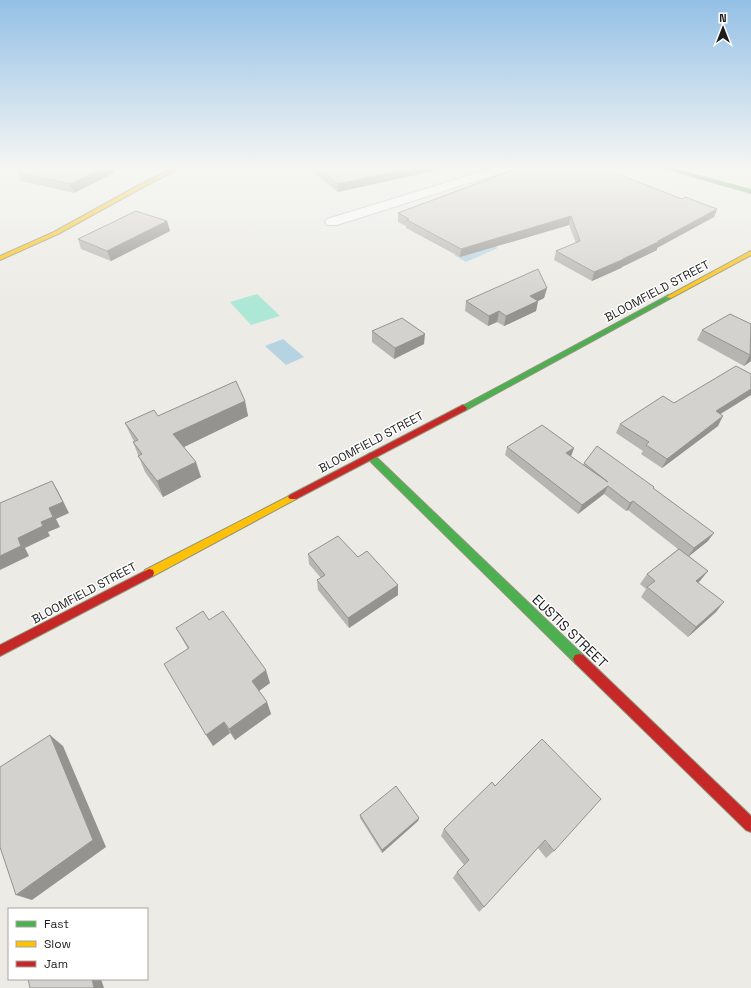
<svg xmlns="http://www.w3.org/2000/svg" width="751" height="988" viewBox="0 0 751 988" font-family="'Space Grotesk',sans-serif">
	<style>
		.pitch { fill: #ade7d5 }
		.water { fill: #b6d3e2 }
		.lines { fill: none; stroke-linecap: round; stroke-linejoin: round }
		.street-casing { stroke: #c4c4c1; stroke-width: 2 }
		.fast-casing { stroke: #91967c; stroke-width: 2 }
		.slow-casing { stroke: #91967c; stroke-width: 2 }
		.jam-casing { stroke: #91967c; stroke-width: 2 }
		.street { fill: #fcfcfb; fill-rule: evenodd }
		.fast { fill: #4caf50; fill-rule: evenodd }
		.slow { fill: #ffc107; fill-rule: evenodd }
		.jam { fill: #c62828; fill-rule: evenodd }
		.wall { fill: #b6b5b1 }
		.shaded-wall { fill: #949390 }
		.building { fill: #d4d2ce; stroke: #949390 }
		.labels { text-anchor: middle; stroke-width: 3; stroke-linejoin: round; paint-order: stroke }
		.street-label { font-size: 12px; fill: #1d1d1d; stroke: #fff }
		.near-street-label { font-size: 14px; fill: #1d1d1d; stroke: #fff }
	</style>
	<rect width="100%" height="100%" fill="#ecebe5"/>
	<!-- pitch -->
	<path class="pitch" d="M257,294l23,22 -29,9 -21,-23z"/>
	<!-- water -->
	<path class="water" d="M487,242l11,6 -32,14 -12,-7z
		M283,339l21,18 -18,8 -21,-19z"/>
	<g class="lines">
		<defs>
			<path id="street" d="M500,166h18l-2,2 -179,57h-10l-2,-3 2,-3z"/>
			<path id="fast" d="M656,166h7l88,24v3z
				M669,295l3,2 -1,1 -205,112 -3,1 -4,-3z
				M370,453l3,1 210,201 2,4 -2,4 -4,1 -4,-1 -208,-205 -1,-2z"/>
			<path id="slow" d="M178,166h6l-39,20 -87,48 -58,26v-4l54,-24 87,-48z
				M751,251v4l-80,43 -5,-1z
				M293,494l3,1 2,2 -2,2 -143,77 -4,1 -4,-1 -1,-3 1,-3z"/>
			<path id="jam" d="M463,405l4,3 -1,2 -170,89h-6l-2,-2 2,-2z
				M149,569l4,1 1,3 -1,3 -153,80v-11z
				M579,654l4,1 168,161v16l-5,-2 -171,-167 -2,-4 2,-4z"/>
		</defs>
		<!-- street casing -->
		<use href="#street" class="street-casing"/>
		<!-- fast casing -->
		<use href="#fast" class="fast-casing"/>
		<!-- slow casing -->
		<use href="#slow" class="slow-casing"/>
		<!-- jam casing -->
		<use href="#jam" class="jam-casing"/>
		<!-- street -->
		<use href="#street" class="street"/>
		<!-- fast -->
		<use href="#fast" class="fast"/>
		<!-- slow -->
		<use href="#slow" class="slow"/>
		<!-- jam -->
		<use href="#jam" class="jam"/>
	</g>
	<!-- wall -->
	<path class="wall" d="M36,166h76l2,7 -40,20 -53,-12 -4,-9z
		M306,166h150l-118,26z
		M606,170l76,29 35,10 -3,8 -57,31v2l-35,17 -1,1 -29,13 -38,-21 2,-9 20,-8 -7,-18 -109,32 -54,-29v-2l-8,-4v-9z
		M167,221l3,10 -59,30 -30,-12 -3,-10z
		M547,288l-3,10 -6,3 -2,10 -32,15 -7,-4 -9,4 -23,-15 1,-10z
		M751,324v37l-7,5 -47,-26 5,-10z
		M372,331l52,13 -30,15 -22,-17z
		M245,401l3,15 -65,31 18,30 -38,20 -18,-25 -12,-30 1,-1 -2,-3 -7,-15 33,-7z
		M674,403l46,11 -2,12 -56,42 -21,-14 2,-3 -27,-18 4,-9z
		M507,447l67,1 -3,8 12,9 1,-2 69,25 55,53 -19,15 19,15 -10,11 18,30 -28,25 -47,-40 5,-8 -6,-5 7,-10 31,-25 -50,-39 -2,1 -22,-17 -26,20 -73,-59z
		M308,554l50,3 40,28v10l-49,33 -31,-38 -1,-10 4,-2 -12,-14z
		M209,620l61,63 -11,8 8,11 4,12 -36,26 -5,-7 -17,13 -25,-97 -12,-21z
		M492,782l62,69 -8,7 -8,-10 -54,59 -5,5 -26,-34 4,-6 7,-7 -23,-29 3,-7z
		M360,815l59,3 -1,3 -36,32 -22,-35z"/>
	<!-- shaded-wall -->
	<path class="shaded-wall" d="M107,166h5l2,7 -40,20 -4,-9z
		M419,166h37l-118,26v-8z
		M717,209l-3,8 -57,31v2l-35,17 -1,1 -29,13 2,-9 29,-13z
		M571,216l-2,9 -109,32 1,-8z
		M167,221l3,10 -59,30 -4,-10z
		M547,288l-3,10 -6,3 -2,10 -32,15 2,-10 24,-20z
		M499,311l-2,11 -9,4 1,-10z
		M425,334l-1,10 -30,15 1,-11z
		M751,354v7l-7,5 6,-11z
		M751,389v6l-40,25 5,-9z
		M245,401l3,15 -70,34 -5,-16z
		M723,416l-5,10 -56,42 5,-9z
		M574,448l-3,8 -5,-3z
		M196,462l5,15 -38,20 -6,-16z
		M52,481l6,10 11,22 -13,6 4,8 -12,5 2,4 -25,12 4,8 -29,14v-14l18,-18 23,-16 8,-14z
		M608,486l-4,8 -26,20 4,-9z
		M633,501l-5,9 -2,1 4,-8z
		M714,533l-6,8 -20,16 6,-9z
		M708,571l-8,10 -11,10 7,-10z
		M398,585v10l-49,33 -1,-10z
		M724,602l-8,10 -28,25 8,-10z
		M266,670l4,13 -14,10 -4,-12z
		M267,702l4,12 -36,26 -6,-11z
		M224,722l6,11 -17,13 -7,-11z
		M50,735l13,11 43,101 -74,53 -16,-5z
		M419,818l-1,3 -36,32v-3z
		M92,979h9l3,9h-10z"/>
	<!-- building -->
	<path class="building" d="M36,166h71l-37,18 -53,-12z
		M316,166h103l-81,18z
		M524,166h82l-4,2 80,31 3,-2 32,12 -59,32h2l-37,18h1l-30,13 -38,-21 24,-10 -9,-25 -110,33 -54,-29 2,-1 -11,-6z
		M136,211l31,10 -60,30 -29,-12z
		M538,269l9,19 -17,8 8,5 -32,15 -7,-5 -10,5 -23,-15z
		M730,314l21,10 -1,31 -48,-25z
		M402,318l23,16 -30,14 -23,-17z
		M736,366l15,8v15l-35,22 7,5 -56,43 -21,-14 3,-3 -29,-18 43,-28 11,7z
		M236,381l9,20 -72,33 23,28 -39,19 -19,-25 4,-2 -9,-12 5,-2 -13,-17 29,-13 4,6z
		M542,425l32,23 -8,5 42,29 -24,-19 13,-17 57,41 -1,1 61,45 -20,15 -61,-47 -3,2 -22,-17 -26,19 -75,-58z
		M52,481l11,21 -14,6 4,9 -12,5 2,4 -25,12 3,8 -21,10v-53z
		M338,536l20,21 9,-6 31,34 -50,33 -31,-38 8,-5 -17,-21z
		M679,549l29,22 -12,10 28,21 -28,25 -49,-40 8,-6 -8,-7z
		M203,611l6,9 14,-9 43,59 -14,11 15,21 -38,27 -5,-7 -18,13 -42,-71 25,-16 -13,-20z
		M50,735l43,105 -77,55 -16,-48v-80z
		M542,739l59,60 -47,52 -9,-11 -61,67 -27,-35 12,-12 -25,-31 48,-47 3,4z
		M396,786l23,32 -37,32 -22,-35z
		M28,979h64l2,9h-64z"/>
	<!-- sky -->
	<linearGradient id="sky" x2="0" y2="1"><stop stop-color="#94c0e6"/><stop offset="0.55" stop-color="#f6f6f3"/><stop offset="1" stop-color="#f6f6f3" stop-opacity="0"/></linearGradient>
	<rect width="751" height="304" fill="url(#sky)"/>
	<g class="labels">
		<!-- street labels -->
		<g class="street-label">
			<text transform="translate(657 291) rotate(-28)" y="4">BLOOMFIELD STREET</text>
			<text transform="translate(371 442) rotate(-28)" y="4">BLOOMFIELD STREET</text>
			<text transform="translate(84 593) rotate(-28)" y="4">BLOOMFIELD STREET</text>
		</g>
		<!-- near-street labels -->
		<g class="near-street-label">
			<text transform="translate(570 631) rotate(44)" y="5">EUSTIS STREET</text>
		</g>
	</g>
	<!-- legend -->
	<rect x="8" y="908" width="140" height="72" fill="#ffffff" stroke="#a5a5a5"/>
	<rect x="16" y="921" width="20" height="6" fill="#4caf50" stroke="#a5a5a5"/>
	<text x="44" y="928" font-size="12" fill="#1d1d1d">Fast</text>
	<rect x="16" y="941" width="20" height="6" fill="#ffc107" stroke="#a5a5a5"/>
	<text x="44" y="948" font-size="12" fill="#1d1d1d">Slow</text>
	<rect x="16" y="961" width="20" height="6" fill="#c62828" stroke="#a5a5a5"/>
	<text x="44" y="968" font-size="12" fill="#1d1d1d">Jam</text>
	<!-- north arrow -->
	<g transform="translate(723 28)" stroke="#ffffff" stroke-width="3" paint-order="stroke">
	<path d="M0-3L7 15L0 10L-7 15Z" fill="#1d1d1d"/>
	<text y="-6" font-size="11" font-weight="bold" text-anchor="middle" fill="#1d1d1d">N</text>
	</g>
</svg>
